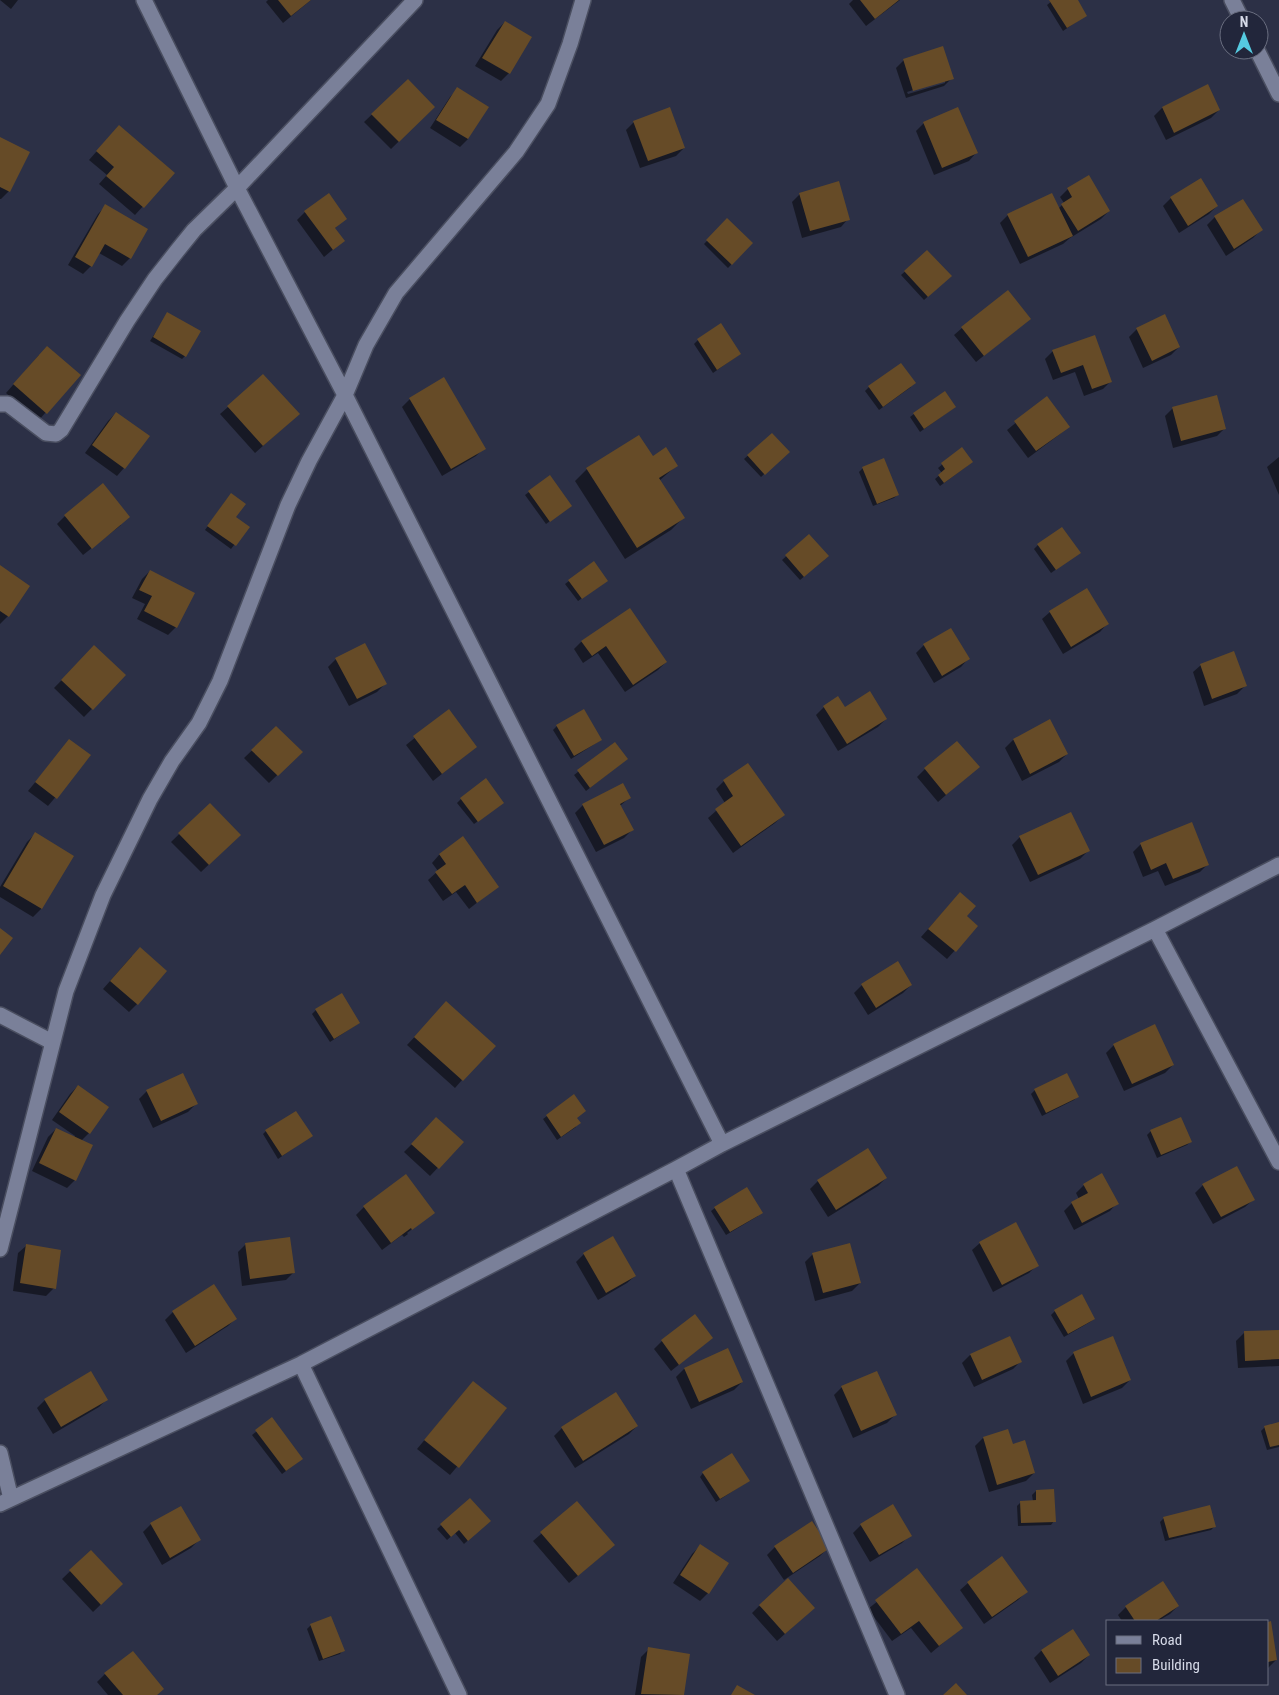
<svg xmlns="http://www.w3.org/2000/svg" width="1279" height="1695" viewBox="0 0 1279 1695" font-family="'Roboto Condensed',sans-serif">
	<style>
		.shadow { fill: #0007; fill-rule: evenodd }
		.building { fill: #664b27 }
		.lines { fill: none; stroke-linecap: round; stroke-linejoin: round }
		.minor-casing { stroke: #4a4e60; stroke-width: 18 }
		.minor { stroke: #7a8099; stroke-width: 15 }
	</style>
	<rect width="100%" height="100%" fill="#2c3046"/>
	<!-- shadow -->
	<path class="shadow" d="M0,0h18l-7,9z
		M268,0h43l-28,23 -17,-21z
		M853,0h47l-34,26 -17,-22z
		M1053,0h23l9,16 -22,15 -16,-26z
		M505,22l25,15 -21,36 -8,8 -26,-15 22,-36z
		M904,60l48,18 -8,8 -38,12 -10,-30zM945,80v3l-37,11 -1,-2z
		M408,80l26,27 -43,42 -27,-27z
		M1207,86l12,24 -8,8 -45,22 -12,-24 8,-8z
		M458,89l10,50 -8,8 -30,-19 20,-31z
		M958,109l18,44 -7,8 -35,14 -18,-44 8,-8z
		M634,122l50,26 -8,8 -36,12 -14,-38z
		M111,135l62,38 -38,42 -36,-31 8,-9 -18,-15z
		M0,139l9,52 -8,8h-1z
		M1200,180l17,26 -8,8 -30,19 -16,-27 8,-8z
		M1068,189l41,22 -8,8 -31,19 -7,6 -43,20 -20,-41 8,-8 50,-6 6,-6 -4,-6z
		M800,194l48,25 -7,8 -39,11 -10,-36z
		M1242,201l19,29 -8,8 -27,18 -19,-31 8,-8z
		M106,206l24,52 -8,8 -23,-13 -8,13 -8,8 -15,-9 30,-51z
		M305,212l41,6 -12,11 9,12 -19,16 -27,-37z
		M727,220l25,23 -24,25 -24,-24z
		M927,252l19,28 -22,20 -23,-25z
		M168,313l17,43 -3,3 -32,-18z
		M1164,316l15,31 -8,8 -28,13 -14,-31 8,-8z
		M1029,319l-53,43 -22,-27 8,-7z
		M1094,336l17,45 -8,8 -19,7 -9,-24 -22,8 -8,-21 8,-8z
		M698,340l42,14 -27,19 -19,-29z
		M39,355l40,20 -41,46 -32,-28z
		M869,387h42l-32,23 -14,-19z
		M1046,398l22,29 -8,7 -32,24 -21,-28z
		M410,399l74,49 -8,8 -34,20 -40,-69z
		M228,407l62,15 -35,31 -35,-39z
		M955,407l-35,25 -10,-15 4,-3z
		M1173,408l52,20 -8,8 -44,12 -8,-32z
		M116,413l8,55 -7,8 -32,-23 23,-32z
		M772,434l16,18 -27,25 -17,-18z
		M639,436l13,22 24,8 -17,15 24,37 -12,12 -46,29 -50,-78 12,-12z
		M961,449l6,17 -27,20 -5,-7 7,-6 -4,-5z
		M1279,457v38l-12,-28z
		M863,468l35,26 -4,4 -21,8 -14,-34z
		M529,492l38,17 -21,15 -21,-29z
		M227,499l7,18 14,10 -17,22 -26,-19z
		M65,516l56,9 -38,30 -26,-31z
		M809,536l15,24 -24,20 -18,-20z
		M1038,545l41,8 -28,20 -17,-24z
		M0,567l8,49 -8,8z
		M150,571l43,23 -17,33 -8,8 -31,-16 8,-15 -13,-6 10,-19z
		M569,581l34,3 -25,17 -13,-17z
		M630,610l36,52 -8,8 -33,22 -27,-39 -15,10 -9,-14 8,-8z
		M1050,612l57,12 -7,8 -37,22 -21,-35z
		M924,645l44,14 -7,8 -27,16 -18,-30z
		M94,647l31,28 -41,42 -30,-29z
		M336,659l49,25 -8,8 -28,14 -21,-39z
		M1201,665l44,21 -8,8 -33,12 -11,-34z
		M824,707l21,2 41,10 -8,8 -40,24 -22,-36z
		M448,711l28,36 -43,34 -27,-36z
		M1050,721l17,33 -8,8 -37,19 -17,-33 8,-8z
		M557,726l44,14 -30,19 -18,-29z
		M276,727l25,25 -32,31 -25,-25z
		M69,741l21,15 -42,50 -20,-15z
		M615,743l12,16 -41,32 -12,-16z
		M978,767l-40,35 -21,-25 8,-8z
		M724,781l59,34 -8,8 -42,30 -25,-35 17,-15 -9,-14z
		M629,798l-9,8 12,24 -8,8 -28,14 -21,-39 8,-8z
		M461,799l38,7 -25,18 -17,-21z
		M210,804l30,31 -39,37 -30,-30z
		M35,834l37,22 -31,53 -8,8 -33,-20v-10l27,-45z
		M1020,837l68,14 -8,8 -50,23 -18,-37z
		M463,838l34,49 -28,22 -13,-17 -13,9 -15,-21 10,-9 -6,-8 7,-8z
		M1141,844l67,20 -8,8 -35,14 -7,-15 -15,6 -10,-25z
		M952,902l25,24 -30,33 -26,-22z
		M132,956l5,48 -8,8 -26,-23z
		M862,985h49l-8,8 -35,22 -14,-22z
		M316,1010l43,13 -29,19 -18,-28z
		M439,1011l23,69 -7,8 -48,-43z
		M1114,1045l59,20 -8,8 -41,18 -18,-38z
		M78,1086l11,47 -8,8 -6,39 -8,8 -35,-17 16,-34 8,-8 18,9 1,-2 -23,-16 18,-26z
		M1035,1090l43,6 -4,4 -32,16 -11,-22z
		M147,1091l49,13 -8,8 -35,16 -14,-29z
		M574,1096l2,31 -19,13 -14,-21z
		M437,1119l25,23 -32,34 -26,-24z
		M266,1131l45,5 -33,23 -15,-25z
		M1151,1131l40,10 -4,4 -30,13 -10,-23z
		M406,1176l21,42 -20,15 1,1 -4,3 -2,-2 -20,15 -26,-35 8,-8z
		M886,1178l-8,8 -50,31 -18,-28 8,-8z
		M1084,1185l33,18 -7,8 -36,19 -10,-19 8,-8 7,-4 -3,-6z
		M1203,1185l50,15 -8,7 -32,17 -18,-31z
		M715,1208l43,8 -32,19 -15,-24z
		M613,1237l22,39 -8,7 -29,17 -22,-38 8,-8z
		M980,1243l57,22 -8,8 -36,19 -21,-42z
		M246,1244l48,28 -8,8 -44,6 -4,-34z
		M26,1246l28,42 -8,8 -33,-5 5,-38z
		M813,1254l47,29 -8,8 -37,10 -10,-39z
		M1055,1311l39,8 -4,3 -26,15 -13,-22z
		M173,1312l63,6 -8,8 -42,27 -21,-33z
		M1279,1331v35l-41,2 -2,-27 8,-8z
		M1009,1337l11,25 -7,7 -39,18 -12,-24 8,-8z
		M712,1338l-41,33 -17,-22 8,-8z
		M728,1350l14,32 -8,8 -43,19 -15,-32 8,-8z
		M1074,1353l56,27 -8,8 -39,16 -17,-43z
		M473,1382l33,27 -56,66 -33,-26z
		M842,1387l53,28 -8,8 -34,15 -19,-43z
		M45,1400h61l-7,7 -46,27 -16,-26z
		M272,1419l26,43 -16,12 -30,-39z
		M1279,1424v23l-12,3 -6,-19 4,-4z
		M637,1426l-8,8 -54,34 -21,-32 8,-8z
		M983,1438l51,35 -8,8 -37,11 -14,-46z
		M703,1473l41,11 -28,18 -16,-25z
		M1036,1491l18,30 -3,4 -33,1 -1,-20 4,-4 12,-1 -1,-6z
		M470,1499l19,22 -25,23 -9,-11 -8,7 -10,-11z
		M577,1503l28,50 -36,30 -36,-42z
		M1164,1518l51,8 -4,4 -46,11 -5,-19z
		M151,1524l48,16 -8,8 -29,17 -19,-33z
		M861,1525l49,10 -8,8 -32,19 -17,-29z
		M700,1546l8,47 -8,8 -27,-18 19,-29z
		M775,1547l53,1 -8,8 -36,24 -17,-25z
		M91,1551l31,33 -29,28 -31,-33z
		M916,1570l45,58 -30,25 -20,-25 -19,13 -24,-32z
		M968,1583l58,9 -8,8 -34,24 -24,-34z
		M759,1606l46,10 -28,25 -25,-28z
		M1178,1606l-8,8 -12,7h-36l-4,-6 8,-8z
		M1268,1623h2l6,37 -8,8z
		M311,1625l32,25 -3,4 -21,7 -12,-32z
		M649,1649l40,6 -6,40h-48l6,-38z
		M1042,1650l47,5 -8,8 -31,20 -16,-25z
		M105,1674l52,21h-49l-11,-13z"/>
	<!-- building -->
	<path class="building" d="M278,0h33l-20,16z
		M860,0h39l-24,19z
		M1049,0h29l9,16 -20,12z
		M505,21l27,16 -22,37 -28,-16z
		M943,46l11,33 -41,12 -10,-32z
		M408,79l27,28 -36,35 -28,-28z
		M1208,84l12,26 -46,23 -12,-26z
		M457,87l32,20 -21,32 -32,-19z
		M670,107l15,41 -37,13 -15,-40z
		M958,107l20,46 -36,15 -19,-46z
		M119,125l56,48 -31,35 -38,-32 8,-9 -18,-16z
		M0,137l30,15 -20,40 -10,-5z
		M1089,175l21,36 -32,20 -17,-27 11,-7 -5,-9z
		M1201,178l17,28 -30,20 -18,-29z
		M839,181l11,39 -40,11 -11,-38z
		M329,193l18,26 -12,9 10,13 -12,9 -29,-39z
		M1052,193l21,43 -45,21 -21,-43z
		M1243,199l20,31 -29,19 -20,-33z
		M105,204l43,25 -17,30 -26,-15 -13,23 -17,-10z
		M727,218l26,25 -21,22 -26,-25z
		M927,250l25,26 -24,21 -24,-26z
		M1008,290l23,29 -47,37 -23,-29z
		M167,312l34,19 -15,26 -33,-20z
		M1165,314l15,33 -28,14 -16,-33z
		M721,323l20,31 -24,16 -20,-31z
		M1095,335l17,47 -20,7 -9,-24 -22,8 -9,-23z
		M47,346l34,29 -34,39 -34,-30z
		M901,363l15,20 -33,24 -15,-21z
		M263,374l37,40 -37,32 -36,-40z
		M444,377l42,72 -35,20 -42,-71z
		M945,391l11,16 -32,22 -11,-16z
		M1217,395l9,34 -45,12 -9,-34z
		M1047,396l23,31 -34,24 -22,-30z
		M116,412l34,24 -25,33 -33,-24z
		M772,433l18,19 -25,23 -18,-20z
		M639,435l14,21 13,-9 12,19 -19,12 26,40 -48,30 -51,-80z
		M962,447l11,15 -29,21 -6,-8 7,-6 -4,-6z
		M884,458l15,37 -22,9 -15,-37z
		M550,475l22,31 -22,16 -22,-31z
		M103,483l27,34 -38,32 -28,-34z
		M231,493l15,11 -10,13 14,10 -14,19 -29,-20z
		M1062,527l19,26 -25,17 -19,-26z
		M809,534l20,22 -25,21 -19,-22z
		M594,561l14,20 -26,18 -14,-19z
		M0,565l30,21 -21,31 -9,-6z
		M150,570l45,23 -18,35 -33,-17 8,-15 -13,-6z
		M1087,588l22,36 -38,23 -22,-36z
		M630,608l37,54 -34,23 -27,-39 -14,10 -11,-15z
		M951,628l19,31 -28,17 -19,-32z
		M365,643l22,41 -30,15 -22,-41z
		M94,645l32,30 -33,35 -32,-30z
		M1234,651l13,35 -35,13 -12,-35z
		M870,691l17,28 -40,25 -24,-38 15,-10 7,11z
		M449,709l28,38 -35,27 -29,-38z
		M584,709l18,31 -28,16 -18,-31z
		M1050,719l18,35 -38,20 -17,-35z
		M276,726l27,26 -25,24 -27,-26z
		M69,739l22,16 -34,44 -22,-17z
		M957,741l23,26 -34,28 -22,-27z
		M615,742l13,17 -38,29 -13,-18z
		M748,763l37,52 -44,31 -26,-37 18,-13 -10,-16z
		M486,778l18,25 -26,19 -18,-24z
		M623,783l8,15 -11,6 14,26 -30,15 -22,-41z
		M210,803l31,32 -32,30 -31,-32z
		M1071,812l19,39 -52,24 -19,-39z
		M1192,822l17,43 -36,14 -7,-16 -15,7 -11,-27z
		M35,832l39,24 -32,53 -39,-23z
		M463,836l36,51 -22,16 -12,-18 -13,9 -17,-22 11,-8 -7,-10z
		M960,892l16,14 -9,10 11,10 -22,26 -28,-23z
		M0,928l13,10 -13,17z
		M140,947l27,24 -29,34 -28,-24z
		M898,961l14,24 -36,23 -15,-24z
		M342,993l18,30 -26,16 -19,-30z
		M446,1001l50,45 -33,35 -49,-44z
		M1155,1024l19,41 -42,19 -19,-40z
		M183,1073l15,31 -37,17 -15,-31z
		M1067,1073l12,24 -33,16 -12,-24z
		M78,1085l31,22 -19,27 -31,-22z
		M574,1094l12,17 -9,7 4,5 -20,14 -15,-22z
		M296,1111l17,25 -31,20 -17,-26z
		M436,1117l28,25 -25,27 -28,-25z
		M1181,1117l11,25 -31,13 -11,-25z
		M56,1128l37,17 -17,36 -37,-18z
		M868,1148l19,30 -51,32 -19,-30z
		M1237,1166l18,34 -34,17 -19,-33z
		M1102,1173l17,31 -37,19 -11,-21 17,-9 -5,-9z
		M406,1174l29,39 -23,17 -1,-2 -20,15 -28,-37z
		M747,1187l16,26 -33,19 -16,-25z
		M1016,1222l23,44 -37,19 -23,-43z
		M613,1236l23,40 -30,17 -23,-40z
		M290,1237l5,36 -45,6 -5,-36z
		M850,1243l11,40 -38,10 -11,-40z
		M26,1244l35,6 -5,39 -36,-6z
		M214,1284l23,35 -42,27 -23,-35z
		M1082,1294l13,25 -27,15 -14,-24z
		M695,1314l18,24 -34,27 -18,-25z
		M1279,1330v29l-34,2 -1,-30z
		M1010,1336l12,26 -40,18 -12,-26z
		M1113,1336l18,44 -40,17 -18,-45z
		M728,1348l15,34 -44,20 -15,-34z
		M91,1371l17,29 -47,27 -17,-28z
		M877,1371l20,44 -36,16 -20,-45z
		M473,1381l34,27 -48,60 -35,-28z
		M616,1392l22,34 -55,35 -22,-34z
		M272,1417l31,42 -17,12 -31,-41z
		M1279,1422v23l-9,2 -6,-21z
		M1008,1429l5,15 12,-4 10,33 -38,12 -14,-48z
		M732,1453l18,28 -30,18 -18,-27z
		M1054,1489l2,33 -35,1 -1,-22 16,-1v-10z
		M470,1498l21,23 -23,20 -9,-11 -8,7 -11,-13z
		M577,1501l38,44 -37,31 -38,-44z
		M893,1504l19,32 -33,19 -19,-31z
		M1210,1505l6,22 -47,11 -6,-21z
		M181,1506l20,34 -31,18 -20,-35z
		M812,1521l18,27 -37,25 -19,-27z
		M700,1544l29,19 -20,31 -29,-19z
		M91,1550l32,34 -22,21 -32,-35z
		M1002,1556l26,36 -36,25 -25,-35z
		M917,1568l46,60 -24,18 -20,-25 -18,13 -26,-34z
		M788,1578l27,30 -30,26 -26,-29z
		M1163,1581l16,25 -23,15h-21l-10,-15z
		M331,1616l14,35 -22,8 -13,-35z
		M1271,1621l6,39 -9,2v-40z
		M1073,1629l17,26 -32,21 -17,-26z
		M648,1647l42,7 -6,41 -43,-1z
		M133,1651l31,38 -7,6h-34l-19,-22z
		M956,1683l11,12h-24z
		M737,1685l18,10h-24z"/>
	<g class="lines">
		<defs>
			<path id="minor" d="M144,0l93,188 108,207 377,749
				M1232,0l10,20
				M1257,50l22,44
				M0,404h8l38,29 10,1 5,-4 66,-109 28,-42 22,-28 17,-21 43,-42 178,-188
				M1155,929l124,233
				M0,1015l52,27
				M676,1169l221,526
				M0,1249l66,-258 37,-96 47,-96 22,-38 27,-38 21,-42 68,-176 21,-44 36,-66 21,-50 30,-52 120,-141 32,-48 22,-60 13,-44
				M301,1364l158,331
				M0,1453l11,46
				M0,1504l301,-140 375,-195 46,-25 433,-215 124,-64"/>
		</defs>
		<!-- minor casing -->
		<use href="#minor" class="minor-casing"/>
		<!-- minor -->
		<use href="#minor" class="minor"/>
	</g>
	<!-- legend -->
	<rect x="1106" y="1620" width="162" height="65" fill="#22263b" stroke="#6a6e80"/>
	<rect x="1116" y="1636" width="25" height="8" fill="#7a8099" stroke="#6a6e80"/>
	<text x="1152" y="1645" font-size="15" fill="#d6dae8">Road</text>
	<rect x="1116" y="1658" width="25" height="15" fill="#664b27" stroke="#6a6e80"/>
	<text x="1152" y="1670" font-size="15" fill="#d6dae8">Building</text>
	<!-- north arrow -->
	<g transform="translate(1244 35)"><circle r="24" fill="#22263b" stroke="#6a6e80"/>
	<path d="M0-4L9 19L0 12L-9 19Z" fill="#55cae0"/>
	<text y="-8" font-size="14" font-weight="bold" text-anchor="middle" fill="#d6dae8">N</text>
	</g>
</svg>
